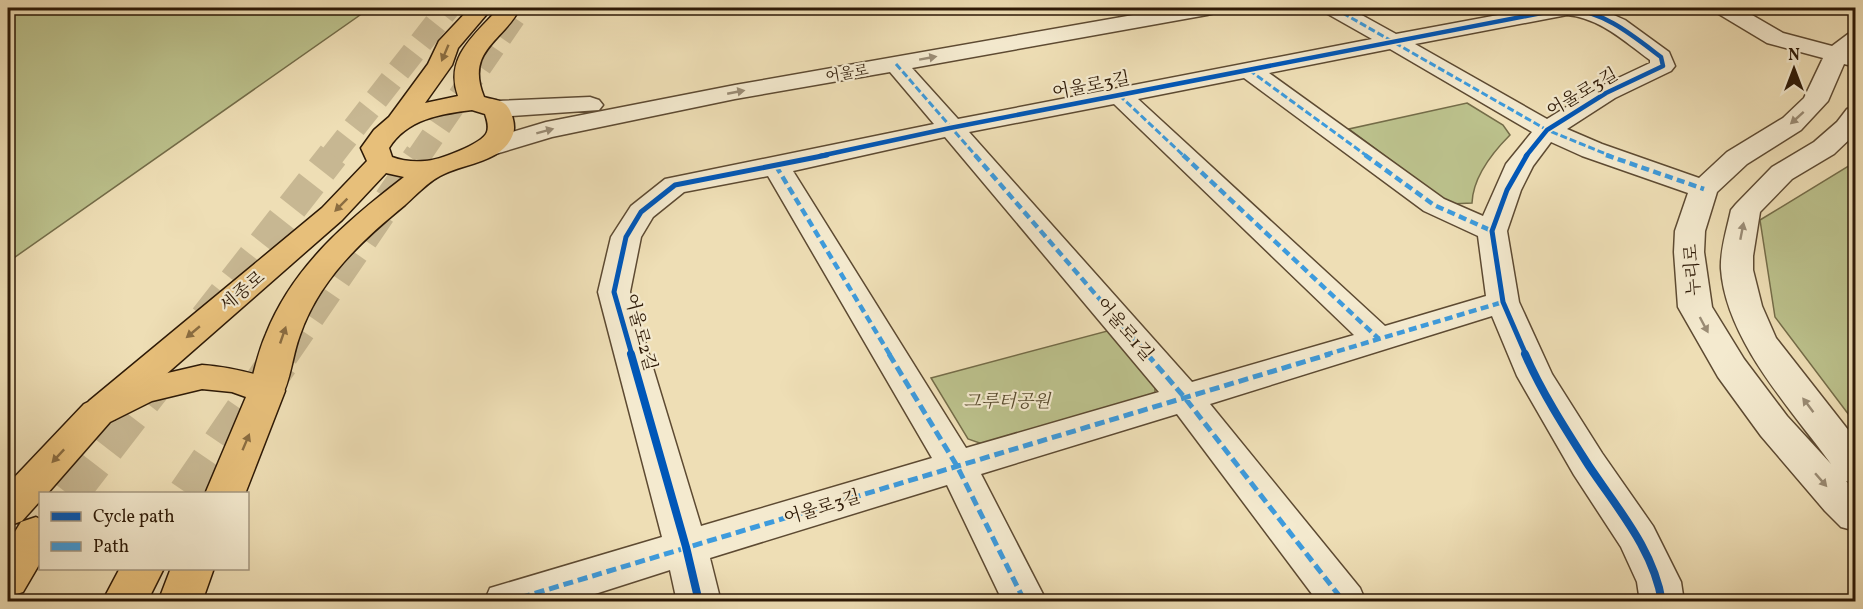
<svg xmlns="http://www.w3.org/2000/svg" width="1863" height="609" viewBox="0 0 1863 609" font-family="Vollkorn,'Noto Serif KR',serif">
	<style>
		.green { fill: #bbc08b; stroke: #746c48; stroke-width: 1.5 }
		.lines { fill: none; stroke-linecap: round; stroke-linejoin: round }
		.highway-tunnel-far2 { stroke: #c7b792; stroke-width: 24; stroke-dasharray: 24 12; stroke-linecap: butt }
		.highway-tunnel-far1 { stroke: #c7b792; stroke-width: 31; stroke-dasharray: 31 16; stroke-linecap: butt }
		.highway-tunnel { stroke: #c7b792; stroke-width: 40; stroke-dasharray: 40 20; stroke-linecap: butt }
		.minor-casing { stroke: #5d4a32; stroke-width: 3 }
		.major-casing { stroke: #2d1906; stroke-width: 3 }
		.highway-casing { stroke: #2d1906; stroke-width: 3 }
		.minor { fill: #f4eacf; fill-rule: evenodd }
		.major { fill: #e7bf7a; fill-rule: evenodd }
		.highway { fill: #e7bf7a; fill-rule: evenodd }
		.quiet-far2 { stroke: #3d9bdd; stroke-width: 3; stroke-dasharray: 7 3; stroke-linecap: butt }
		.quiet-far1 { stroke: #3d9bdd; stroke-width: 4.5; stroke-dasharray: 8 4.5; stroke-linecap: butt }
		.quiet { stroke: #3d9bdd; stroke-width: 5; stroke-dasharray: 10 5; stroke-linecap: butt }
		.cycleway-far2-casing { stroke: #f4eacf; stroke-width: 8 }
		.cycleway-far1-casing { stroke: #f4eacf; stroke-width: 9 }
		.cycleway-casing { stroke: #f4eacf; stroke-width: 11 }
		.cycleway-far2 { stroke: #0057b8; stroke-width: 4.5 }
		.cycleway-far1 { stroke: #0057b8; stroke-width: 5 }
		.cycleway { stroke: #0057b8; stroke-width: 8 }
		.oneway { fill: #8a6c40 }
		.oneway2 { fill: #9a8c75 }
		.labels { text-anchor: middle; stroke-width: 4.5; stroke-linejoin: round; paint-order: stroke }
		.far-street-label { font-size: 15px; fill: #2d1906; stroke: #f4eacf }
		.street-label { font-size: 18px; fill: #2d1906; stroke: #f4eacf }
		.park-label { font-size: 18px; font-style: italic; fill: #584b2e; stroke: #f4eacf }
	</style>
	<rect width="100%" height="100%" fill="#eedeb5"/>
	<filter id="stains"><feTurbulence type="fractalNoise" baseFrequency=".00333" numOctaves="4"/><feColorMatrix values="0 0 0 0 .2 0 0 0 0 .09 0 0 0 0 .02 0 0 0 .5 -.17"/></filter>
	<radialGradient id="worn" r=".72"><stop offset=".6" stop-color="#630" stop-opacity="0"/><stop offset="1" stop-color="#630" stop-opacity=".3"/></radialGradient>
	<!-- green -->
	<path class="green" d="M8,8h362l-362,254z
		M1467,103l36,22 7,10c-18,18 -37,42 -38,68l-22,1 -101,-75z
		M1855,162v261l-80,-106 -15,-97z
		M1111,330l44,55v15l-161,48 -26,-9 -37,-61z"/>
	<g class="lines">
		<!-- highway-tunnel-far2 -->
		<path class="highway-tunnel-far2" d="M332,156l116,-148
			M419,156l101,-148"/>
		<!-- highway-tunnel-far1 -->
		<path class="highway-tunnel-far1" d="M205,318l128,-163
			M283,355l137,-200"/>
		<!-- highway-tunnel -->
		<path class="highway-tunnel" d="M68,494l92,-119
			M188,494l96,-140"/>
		<defs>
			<path id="minor" d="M1173,8h45l-3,5 -8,2 -295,53 46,51 414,-80 -46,-26 -2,-5h25l47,26 140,-26h62l27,12 44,32 6,14 -4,5 -56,27 -48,31 35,15 97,34 28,-26 56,-34 21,-20 19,-40 -56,-15 -50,-30 -2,-5h25l43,25 49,13 16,-12 8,-2v35l-12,-3 -16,37 -27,29 -54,34 -30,28 -12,39 -1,21 8,55 32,52 43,57 44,48c-41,-56 -105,-124 -110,-195 -1,-19 6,-40 10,-59l5,-6 36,-37 42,-25 23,-20 10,-13 9,-3 -1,28 -21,20 -42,25 -32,33 -7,44v14l9,36 14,32 80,102v44l-10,-3 10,10v40l-15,-4 -16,-16 -64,-75 -43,-59 -40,-70 -4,-55 1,-21 13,-38 -106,-37 -31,-14 -18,24 -12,24 -14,41 12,71 33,72 50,79 51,73 28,56 3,20h-44l-3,-20 -16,-35 -47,-72 -57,-99 -25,-60 -282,88 150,184 6,14h-48l-141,-188 -196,60 66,128h-44l-56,-117 -237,73 11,44h-44l-7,-32 -100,32h-86l6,-14 172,-51 -64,-245 13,-55 20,-31 34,-27 269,-55 -44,-52 -155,27 -183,38 -63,19 -10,-2 -4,-6 4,-6 67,-20 189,-37zM1567,15c33,3 57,26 83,45v3l-53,25 -50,31 -132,-75zM1390,49l142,83 -26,32 -23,52 -39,-17 -175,-126zM1244,78l180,133 54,25 8,60 -101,30 -247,-227zM1114,104l240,231 -162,47 -223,-250zM945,137l214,255 -193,56 -173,-277zM768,176l164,282 -231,68 -71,-234 11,-55 12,-20 31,-25z
				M590,97l9,3 4,5 -4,5 -103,7 -9,-3 -4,-5 4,-5 9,-3z"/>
			<path id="major" d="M470,8h22l-34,40 -6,17 -27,38 33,-7c-14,-39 17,-61 41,-88h21c-17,34 -55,42 -36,89 6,2 17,3 21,7 7,6 11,22 8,30 -10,29 -50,29 -73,42 -13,7 -24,19 -35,29 -44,36 -86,75 -105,130 -8,21 -9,46 -20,65l-13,4 -13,-4 -5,-9c5,-19 9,-39 17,-57 27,-68 82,-114 138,-157l-18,-4 -44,47 -227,199 -13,4 -13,-4 -6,-9 6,-9 233,-193 45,-47 -6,-13 13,-18 15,-13 39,-53 11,-23zM472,110l13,4c2,6 4,12 2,18 -4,12 -50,29 -62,29 -11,1 -23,0 -33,-4l-3,-9c18,-29 51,-34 83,-38z"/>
			<path id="highway" d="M202,365c28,2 51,8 78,17l5,9 -40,103h-40l41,-97 -14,-5 -30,-3 -50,12 -42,21 -63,72h-7v7l-18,20 -14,5v-42l76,-80 45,-22z
				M36,517l4,2v44l-17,29 -15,5v-54l13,-21z
				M120,568h44l-17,34h-45z
				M171,568h43l-12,34h-44z"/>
		</defs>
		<!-- minor casing -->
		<use href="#minor" class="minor-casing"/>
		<!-- major casing -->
		<use href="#major" class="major-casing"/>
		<!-- highway casing -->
		<use href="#highway" class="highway-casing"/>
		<!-- minor -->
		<use href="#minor" class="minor"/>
		<!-- major -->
		<use href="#major" class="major"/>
		<!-- highway -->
		<use href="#highway" class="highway"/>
		<!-- quiet-far2 -->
		<path class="quiet-far2" d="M1334,8l213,122 64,26
			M896,64l80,92
			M1249,70l118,86
			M1119,95l65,61"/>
		<!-- quiet-far1 -->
		<path class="quiet-far1" d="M975,155l173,200
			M1183,155l196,184
			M1365,155l69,50 58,26
			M1606,155l98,34
			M776,166l114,189
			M1325,355l178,-53"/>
		<!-- quiet -->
		<path class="quiet" d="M889,354l68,112 68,136
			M1147,354l38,44 159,204
			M506,602l824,-248"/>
		<defs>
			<path id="cycleway-far2" d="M820,156l130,-28 617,-120c38,4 65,27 94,49l2,9 -57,27 -59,37 -21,26"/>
			<path id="cycleway-far1" d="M632,355l-18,-63 12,-55 15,-25 34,-27 152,-30
				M1526,355l-23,-53 -11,-71 15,-41 20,-35"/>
			<path id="cycleway" d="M631,354l55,193 13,55
				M1525,354c17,39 41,76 64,112 28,42 65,84 73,136"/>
		</defs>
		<!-- cycleway-far2 casing -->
		<use href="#cycleway-far2" class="cycleway-far2-casing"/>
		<!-- cycleway-far1 casing -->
		<use href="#cycleway-far1" class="cycleway-far1-casing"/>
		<!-- cycleway casing -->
		<use href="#cycleway" class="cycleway-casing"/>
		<!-- cycleway-far2 -->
		<use href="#cycleway-far2" class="cycleway-far2"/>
		<!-- cycleway-far1 -->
		<use href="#cycleway-far1" class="cycleway-far1"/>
		<!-- cycleway -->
		<use href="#cycleway" class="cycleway"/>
	</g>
	<!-- one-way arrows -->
	<defs><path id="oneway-solid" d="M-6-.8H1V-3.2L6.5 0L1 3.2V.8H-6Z" transform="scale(1.5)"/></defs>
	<g class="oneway">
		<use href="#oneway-solid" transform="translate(445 53) rotate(113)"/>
		<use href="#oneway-solid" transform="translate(341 205) rotate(135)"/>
		<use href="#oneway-solid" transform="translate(193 332) rotate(140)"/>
		<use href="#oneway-solid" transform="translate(283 335) rotate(-71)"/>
		<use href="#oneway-solid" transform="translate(246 442) rotate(-67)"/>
		<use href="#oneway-solid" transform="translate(58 456) rotate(133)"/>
	</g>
	<g class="oneway2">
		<use href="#oneway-solid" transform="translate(928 58) rotate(-10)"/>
		<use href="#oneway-solid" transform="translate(736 92) rotate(-11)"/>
		<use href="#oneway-solid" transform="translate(1797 118) rotate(138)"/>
		<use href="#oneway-solid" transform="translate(545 131) rotate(-15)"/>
		<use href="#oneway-solid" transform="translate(1742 231) rotate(-79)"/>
		<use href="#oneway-solid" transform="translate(1704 325) rotate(62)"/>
		<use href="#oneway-solid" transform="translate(1808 405) rotate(-127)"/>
		<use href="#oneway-solid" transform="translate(1821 480) rotate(49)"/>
	</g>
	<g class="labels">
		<!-- far-street labels -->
		<g class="far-street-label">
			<text transform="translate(847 73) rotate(-10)" y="5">어울로</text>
		</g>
		<!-- street labels -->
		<g class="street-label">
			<text transform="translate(1091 85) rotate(-11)" y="6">어울로3길</text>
			<text transform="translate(1582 92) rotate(-30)" y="6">어울로3길</text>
			<text transform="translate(1692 270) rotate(-94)" y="6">누리로</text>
			<text transform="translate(242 291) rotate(-40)" y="6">세종로</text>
			<text transform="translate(1125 329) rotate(49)" y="6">어울로1길</text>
			<text transform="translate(641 332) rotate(75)" y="6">어울로2길</text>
			<text transform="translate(822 507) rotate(-17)" y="6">어울로3길</text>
		</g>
		<!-- park labels -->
		<g class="park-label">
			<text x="1007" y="407">그루터공원</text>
		</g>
	</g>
	<!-- margin -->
	<rect width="1863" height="609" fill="none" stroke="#eedeb5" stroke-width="30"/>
	<rect x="9" y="9" width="1845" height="591" fill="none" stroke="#2d1906" stroke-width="3"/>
	<rect x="15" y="15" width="1833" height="579" fill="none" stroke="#2d1906" stroke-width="1.5"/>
	<!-- legend -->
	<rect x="39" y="492" width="210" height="78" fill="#f4eacf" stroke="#a4967f" stroke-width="1.5"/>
	<rect x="51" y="512" width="30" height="9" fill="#0057b8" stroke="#a4967f" stroke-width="1.5"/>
	<text x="93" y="522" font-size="18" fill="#2d1906">Cycle path</text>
	<rect x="51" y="542" width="30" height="9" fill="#3d9bdd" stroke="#a4967f" stroke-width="1.5"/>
	<text x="93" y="552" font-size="18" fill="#2d1906">Path</text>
	<!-- north arrow -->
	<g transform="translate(1794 69)" stroke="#f4eacf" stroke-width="4.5" paint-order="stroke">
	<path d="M0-4.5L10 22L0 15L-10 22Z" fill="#2d1906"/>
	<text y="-9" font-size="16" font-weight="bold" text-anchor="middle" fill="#2d1906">N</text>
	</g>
	<rect width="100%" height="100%" filter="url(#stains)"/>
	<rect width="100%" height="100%" fill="url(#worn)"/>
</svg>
